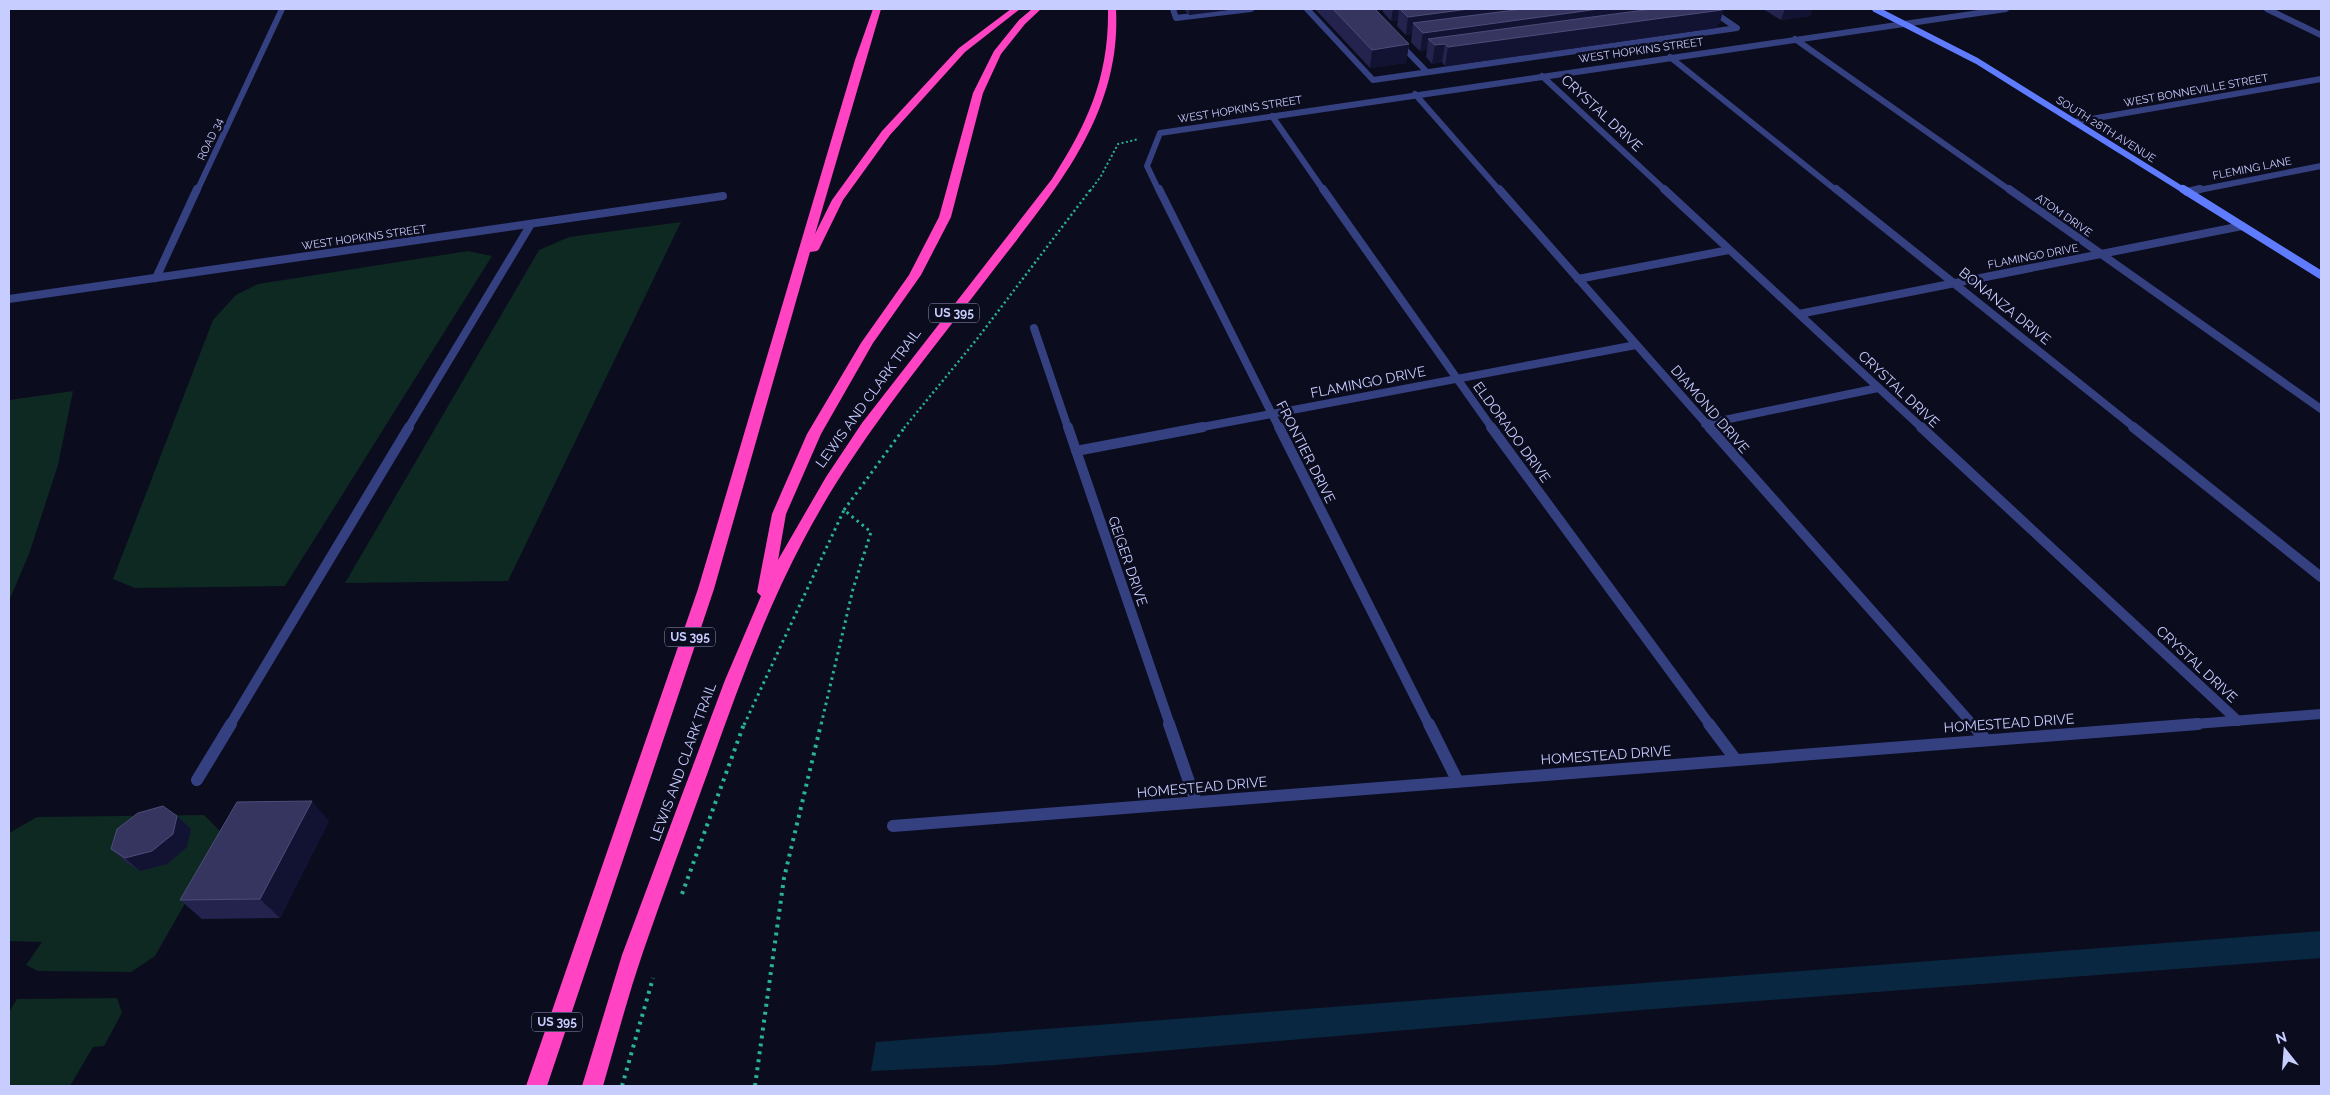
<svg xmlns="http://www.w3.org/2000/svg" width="2330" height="1095" viewBox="0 0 2330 1095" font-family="Raleway,sans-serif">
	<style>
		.green { fill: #0e2822 }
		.water { fill: #092740 }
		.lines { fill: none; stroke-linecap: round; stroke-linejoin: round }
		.path-far3 { stroke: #28b490; stroke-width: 2; stroke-dasharray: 2 2.5; stroke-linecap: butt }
		.path-far2 { stroke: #28b490; stroke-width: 2.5; stroke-dasharray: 2 3; stroke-linecap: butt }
		.path-far1 { stroke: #28b490; stroke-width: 3; stroke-dasharray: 2.5 4; stroke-linecap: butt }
		.path { stroke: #28b490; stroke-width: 4; stroke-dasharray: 3 5; stroke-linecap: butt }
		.lane-far3 { stroke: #344080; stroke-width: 6 }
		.lane-far2 { stroke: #344080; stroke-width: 8 }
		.lane-far1 { stroke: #344080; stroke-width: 10 }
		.lane { stroke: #344080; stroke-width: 12 }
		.street-far3 { stroke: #344080; stroke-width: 6 }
		.street-far2 { stroke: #344080; stroke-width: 8 }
		.street-far1 { stroke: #344080; stroke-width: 10 }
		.street { stroke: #344080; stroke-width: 12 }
		.secondary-far1 { stroke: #5f7bff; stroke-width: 6 }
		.secondary { stroke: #5f7bff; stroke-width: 8 }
		.highway { fill: #ff43c2; fill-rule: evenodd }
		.wall { fill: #23234d }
		.shaded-wall { fill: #121232 }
		.building { fill: #353560; stroke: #4c4d79 }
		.labels { text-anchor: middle; stroke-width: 5; stroke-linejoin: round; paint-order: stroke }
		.far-street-label { font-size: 11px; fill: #c8cdff; stroke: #0b0c1e }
		.shield { fill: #0b0c1e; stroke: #8f93bc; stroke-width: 1 }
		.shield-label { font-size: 12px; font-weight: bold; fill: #c8cdff }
		.street-label { font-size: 14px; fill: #c8cdff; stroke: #0b0c1e }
	</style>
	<rect width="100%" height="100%" fill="#0b0c1e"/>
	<!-- green -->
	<path class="green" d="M681,222l-173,359 -163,2 194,-333 30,-13z
		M468,251l24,5 -207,330 -150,2 -22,-9 100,-259 23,-25 22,-11z
		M73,391l-15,74 -29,89 -20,47v-201z
		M204,815l20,20 -69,121 -24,16 -93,-1 -12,-6 16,-23 -33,-1v-108l28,-16z
		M117,998l5,15 -18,33 -11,1 -23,39h-61v-74l8,-13z"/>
	<!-- water -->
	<path class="water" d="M2321,931v27l-680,52 -645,55 -125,6 5,-29z"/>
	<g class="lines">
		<!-- path-far3 -->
		<path class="path-far3" d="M1090,191l11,-15 17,-32 21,-5"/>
		<!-- path-far2 -->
		<path class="path-far2" d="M904,428l73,-89 114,-150"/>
		<!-- path-far1 -->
		<path class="path-far1" d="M844,510l61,-83
			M744,725l100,-215 27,22 -18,57 -32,136"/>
		<!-- path -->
		<path class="path" d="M682,894l62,-170
			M622,1086l31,-108
			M755,1086l29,-208 37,-154"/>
		<!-- lane-far3 -->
		<path class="lane-far3" d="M1173,9l3,9 75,-9
			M1307,9l66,71 364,-52 -28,-19
			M1400,44l27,28"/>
		<!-- lane-far2 -->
		<path class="lane-far2" d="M408,428l123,-204"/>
		<!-- lane-far1 -->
		<path class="lane-far1" d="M230,725l179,-298"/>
		<!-- lane -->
		<path class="lane" d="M197,780l34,-56"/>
		<!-- street-far3 -->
		<path class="street-far3" d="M2267,9l54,26
			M1795,39l216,152
			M1670,57l167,134
			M1542,76l124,115
			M1415,94l85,97
			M1272,116l52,75
			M2074,122l247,-43
			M197,191l85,-182
			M1159,191l-12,-25 13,-33 846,-124
			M2194,191l127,-25"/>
		<!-- street-far2 -->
		<path class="street-far2" d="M1159,189l120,239
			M1323,189l169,239
			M1499,189l211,239
			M1664,189l258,239
			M1836,189l299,239
			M2009,189l312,220
			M2187,192l13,-3
			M156,278l41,-89
			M1578,279l151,-29
			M9,299l714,-103
			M1799,314l443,-88
			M1034,328l34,100
			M1705,424l173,-36
			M1197,428l439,-83"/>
		<!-- street-far1 -->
		<path class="street-far1" d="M1068,427l102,298
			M1279,427l150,298
			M1491,427l219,298
			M1709,427l264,298
			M1921,427l317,294
			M2133,427l188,150
			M1076,451l127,-24
			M2182,725l139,-11"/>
		<!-- street -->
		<path class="street" d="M1169,724l27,78
			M1429,724l29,58
			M1709,724l27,36
			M1972,724l14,16
			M893,826l1305,-102"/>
		<!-- secondary-far1 -->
		<path class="secondary-far1" d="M1875,9l102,52 208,130"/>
		<!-- secondary -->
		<path class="secondary" d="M2183,189l138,86"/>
		<!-- highway -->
		<path class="highway" d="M873,9h8l-66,225 17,-34 50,-69 77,-83 52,-39h9l-55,43 -75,83 -47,65 -24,49 -2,2 -7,1 -96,337 -167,497h-21l172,-497 157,-529z
			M1032,9h9l-16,15 -24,30 -18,39 -32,124 -30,58 -48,68 -52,91 -35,80 -8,46 48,-83 36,-54 190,-244c36,-56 57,-102 56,-170h8c6,111 -68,189 -131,272 -64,83 -132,165 -181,258 -39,73 -67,152 -95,230 -22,61 -45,122 -66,183 -15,44 -27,89 -40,134h-21l40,-131 103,-275 36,-84 -4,-4 15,-78 35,-80 54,-91 48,-68 30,-58 34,-124 21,-42 25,-31z"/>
	</g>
	<!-- wall -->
	<path class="wall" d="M1184,9h52l-47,6z
		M1315,9h60l34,35 -3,19 -36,5z
		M1383,9h341l-5,15h-1l-2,4 -271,38 -3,-4 -10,2 -6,-7 1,-7 -7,1 -9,-9 1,-8 -6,1 -9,-9 1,-6 -7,1 -8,-9z
		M1763,9h49l-2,7 -29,4z
		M177,816l14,13 -4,18 -20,17 -27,7 -14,-9 -15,-13z
		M329,821l-49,97 -78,1 -22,-19z"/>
	<!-- shaded-wall -->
	<path class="shaded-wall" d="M1189,9h47l-47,6z
		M1393,9h6l-1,11 -7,1z
		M1400,9h198l-185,14 -1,11 -6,1 2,-18z
		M1599,9h103l-257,35 -3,18 -10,2 3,-19 -7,-6 -1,11 -7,1 3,-18z
		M1717,9h7l-5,15h-1l-2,4 -271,38 3,-19z
		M1785,9h27l-2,7 -29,4z
		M1409,44l-3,19 -36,5 2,-18z
		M312,801l17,20 -49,97 -20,-19z
		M177,816l14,13 -4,18 -20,17 -27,7 -15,-13z"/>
	<!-- building -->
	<path class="building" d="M1333,9h42l34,35 -37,6z
		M1400,9h69l-61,8z
		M1523,9h76l-176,24 -10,-10z
		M1652,9h69l1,1 -274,37 -3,-3 -10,1 -7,-6z
		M312,801l-52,98 -80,1 57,-98z
		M163,806l14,10 -4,18 -21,17 -27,7 -14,-9 6,-20 21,-16z"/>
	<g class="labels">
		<!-- far-street labels -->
		<g class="far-street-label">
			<text transform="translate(1641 50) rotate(-8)" y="4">WEST HOPKINS STREET</text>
			<text transform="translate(2196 90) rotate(-10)" y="4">WEST BONNEVILLE STREET</text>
			<text transform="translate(1240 109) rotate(-9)" y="4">WEST HOPKINS STREET</text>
			<text transform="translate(2106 129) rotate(32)" y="4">SOUTH 28TH AVENUE</text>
			<text transform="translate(210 139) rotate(-65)" y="4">ROAD 34</text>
			<text transform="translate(2252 168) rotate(-11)" y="4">FLEMING LANE</text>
			<text transform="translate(2064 215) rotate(35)" y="4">ATOM DRIVE</text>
			<text transform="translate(364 237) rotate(-8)" y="4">WEST HOPKINS STREET</text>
			<text transform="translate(2033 256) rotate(-11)" y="4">FLAMINGO DRIVE</text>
		</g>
		<!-- shield labels -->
		<g class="shield">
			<rect x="929" y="303.5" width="50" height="19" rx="4"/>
			<rect x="665" y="627.5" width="50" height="19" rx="4"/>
			<rect x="532" y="1012.5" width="50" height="19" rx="4"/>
		</g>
		<g class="shield-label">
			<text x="954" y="317">US 395</text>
			<text x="690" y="641">US 395</text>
			<text x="557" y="1026">US 395</text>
		</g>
		<!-- street labels -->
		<g class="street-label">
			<text transform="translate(1602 113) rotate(43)" y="5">CRYSTAL DRIVE</text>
			<text transform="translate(2005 306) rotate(39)" y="5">BONANZA DRIVE</text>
			<text transform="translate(1368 382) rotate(-11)" y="5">FLAMINGO DRIVE</text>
			<text transform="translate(1899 389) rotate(43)" y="5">CRYSTAL DRIVE</text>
			<text transform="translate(868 398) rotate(-54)" y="5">LEWIS AND CLARK TRAIL</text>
			<text transform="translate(1710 409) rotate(49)" y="5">DIAMOND DRIVE</text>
			<text transform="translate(1512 432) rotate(54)" y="5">ELDORADO DRIVE</text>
			<text transform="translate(1306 452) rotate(63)" y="5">FRONTIER DRIVE</text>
			<text transform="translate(1128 561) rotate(71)" y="5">GEIGER DRIVE</text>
			<text transform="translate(2197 664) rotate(43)" y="5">CRYSTAL DRIVE</text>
			<text transform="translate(2009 723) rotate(-4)" y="5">HOMESTEAD DRIVE</text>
			<text transform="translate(1606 755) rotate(-4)" y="5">HOMESTEAD DRIVE</text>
			<text transform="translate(683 762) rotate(-70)" y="5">LEWIS AND CLARK TRAIL</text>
			<text transform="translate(1202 787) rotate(-5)" y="5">HOMESTEAD DRIVE</text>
		</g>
	</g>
	<!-- border -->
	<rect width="2330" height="1095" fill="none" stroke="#c8cdff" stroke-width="20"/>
	<!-- north arrow -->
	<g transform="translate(2285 1050) rotate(343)" stroke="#0b0c1e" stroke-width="4" paint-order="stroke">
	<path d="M0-4L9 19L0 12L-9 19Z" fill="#c8cdff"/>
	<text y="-8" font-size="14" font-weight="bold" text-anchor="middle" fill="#c8cdff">N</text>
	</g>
</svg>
